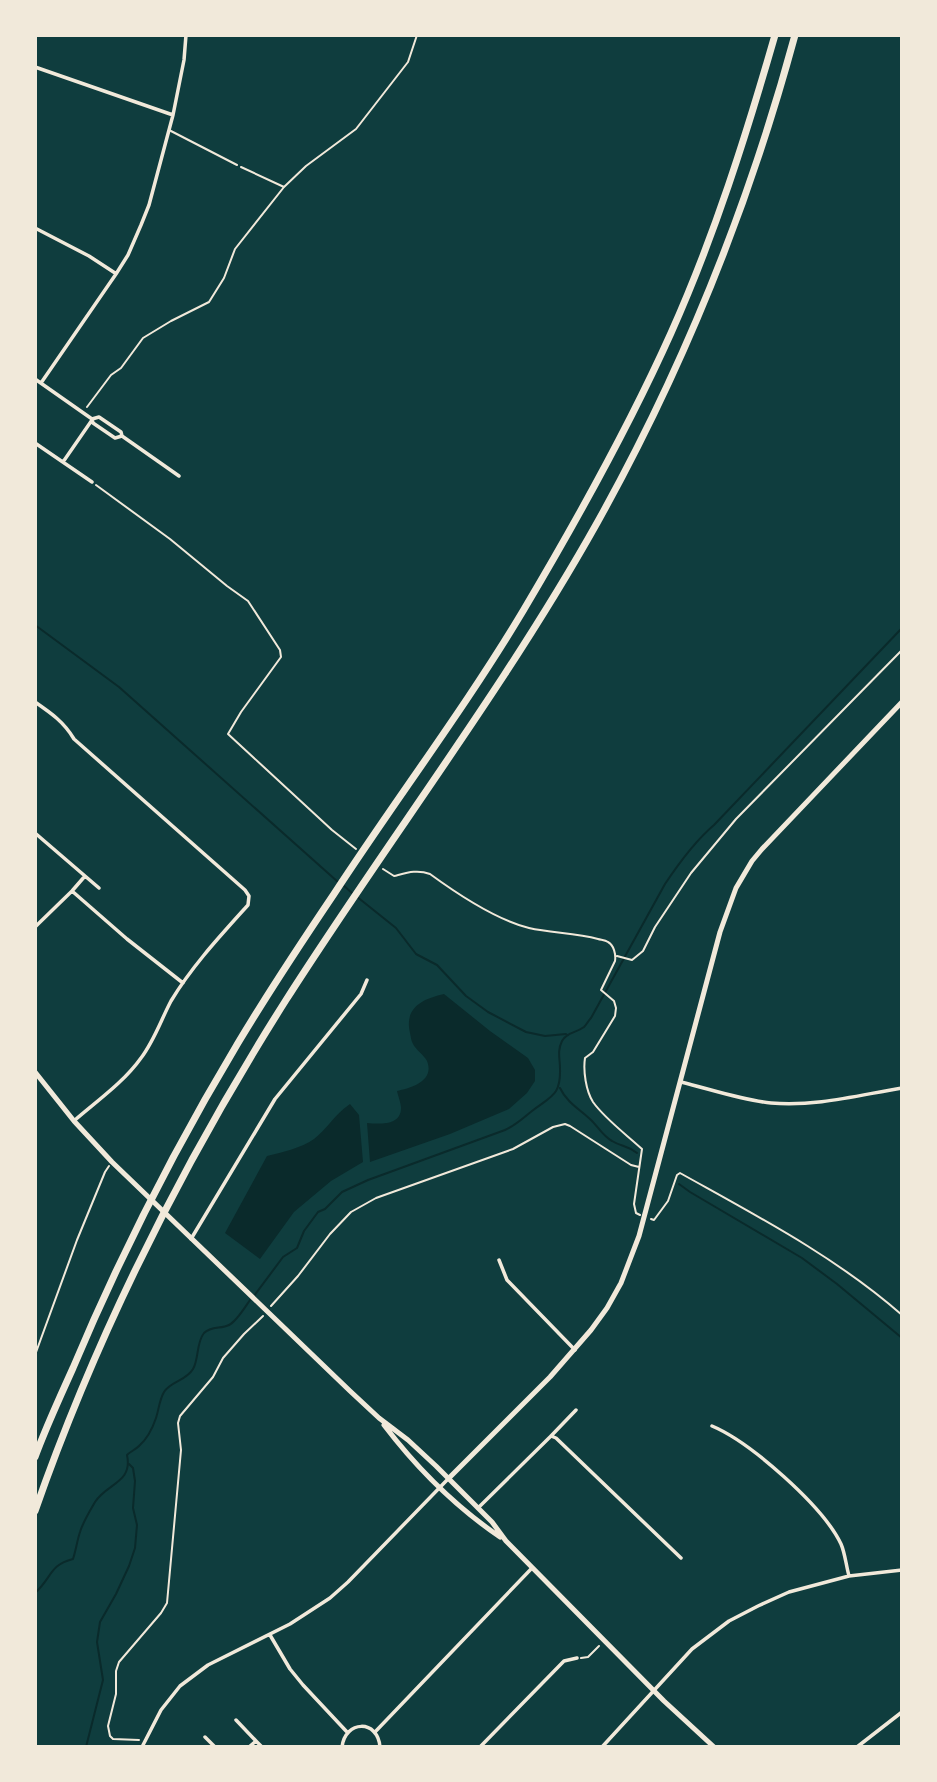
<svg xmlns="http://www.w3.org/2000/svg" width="937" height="1782" viewBox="0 0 937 1782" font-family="'Public Sans',sans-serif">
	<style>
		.water { fill: #0a2a2b }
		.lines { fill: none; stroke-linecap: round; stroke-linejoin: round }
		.stream { stroke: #0a2a2b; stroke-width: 2 }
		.path { stroke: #f1e9da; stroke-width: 2 }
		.service { stroke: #f1e9da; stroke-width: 2 }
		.minor { stroke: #f1e9da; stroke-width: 3.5 }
		.tertiary { stroke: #f1e9da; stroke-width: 5 }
		.secondary { stroke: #f1e9da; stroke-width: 5 }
		.motorway { stroke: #f1e9da; stroke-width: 7 }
	</style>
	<rect width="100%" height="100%" fill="#0f3d3e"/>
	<!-- water -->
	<path class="water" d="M444,994l46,37 38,27 7,12v11l-8,12 -18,16 -59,25 -80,28 -3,-39c12,1 34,3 34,-15 0,-5 -3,-12 -4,-17 14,-3 38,-10 30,-30 -3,-6 -11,-11 -14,-17 -2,-3 -2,-7 -3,-11 -6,-25 12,-34 34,-39z
		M350,1104l9,11 4,47 -32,19 -37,31 -34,47 -35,-26 42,-77c16,-4 34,-8 47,-17 13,-10 21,-25 36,-35z"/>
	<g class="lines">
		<!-- stream -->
		<path class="stream" d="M35,625l84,62 219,195
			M343,885l9,8
			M356,896l40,32 20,26 21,11 29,31 22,16 38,20 19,4 21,-2
			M560,1088c7,15 21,22 32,33 6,6 12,16 20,20 10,6 15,4 25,12
			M679,1184l11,8 112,66 35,26 65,54
			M254,1296l29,-39 14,-9 7,-17 14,-19 7,-3 17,-17 26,-12 22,-8 115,-42c11,-5 18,-12 27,-19 19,-15 29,-15 28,-43 0,-9 -3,-17 2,-27 5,-9 14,-8 22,-14 3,-3 4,-6 7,-9l74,-134c14,-21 29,-42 49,-59l188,-197
			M35,1593c17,-15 14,-28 38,-34 3,-9 4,-18 7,-27 3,-10 10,-21 15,-30 12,-19 38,-19 32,-47 4,-4 8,-5 12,-9 8,-7 14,-19 17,-28 3,-9 3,-17 8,-26 7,-11 22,-11 29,-23 6,-10 3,-26 11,-36 7,-7 17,-4 25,-8 8,-4 16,-18 21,-25
			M86,1747l17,-67 -6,-38 3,-20 16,-28 13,-28 6,-18 2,-23 -4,-17 2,-27 -2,-13 -4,-4"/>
		<!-- path -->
		<path class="path" d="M241,167l43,20
			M87,407l24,-32 10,-7 22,-30 28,-17 38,-19 15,-24 11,-29 49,-62 22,-21 50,-37 52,-67 9,-27
			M96,485l74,54 57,47 21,15 32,49 1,7 -40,55 -13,22 104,96 24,19
			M383,869l11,7c12,-3 23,-7 36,-2 26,19 67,46 99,54 22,5 46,5 69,11 3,1 7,1 10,3 6,3 8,13 7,19l-14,29 13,11 2,7 -1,8 -22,36 -8,6c-2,13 1,33 8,44 12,17 34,33 49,47l-8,55 2,9 4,2
			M617,956l15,4 11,-9 12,-24 36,-54 45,-54 166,-169
			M651,1219l3,1 14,-19 9,-26 3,-2c77,43 156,84 222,142
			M271,1306l27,-30 32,-42 21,-22 25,-14 137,-49 40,-22 12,-3 5,2 61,39 8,2
			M35,1355l42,-115 28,-68 4,-6
			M581,1658l7,-1 11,-11
			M139,1740l-26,-1 -3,-3 -2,-10 8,-32v-23l3,-9 42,-49 6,-10 14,-153 -3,-27 2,-7 33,-39 10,-19 21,-24 19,-18"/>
		<!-- service -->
		<path class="service" d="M169,130l68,35"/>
		<!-- minor -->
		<path class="minor" d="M35,67l138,48
			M35,228l54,28 26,17
			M35,379l57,40 1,4 22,15 7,-2
			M41,383l75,-109 12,-19 13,-30 8,-20 24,-90 11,-55 2,-25
			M92,419l7,-2 22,15 1,4 57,40
			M35,443l57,39
			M63,462l29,-42
			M35,702c16,11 29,20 39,37l171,151 4,6 -1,9c-27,30 -56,61 -77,96 -10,19 -17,40 -30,57 -17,24 -44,43 -66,62
			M35,833l50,43 -13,15 -37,36
			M85,876l14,12
			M72,891l55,48 56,44
			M681,1082c29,7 60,18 90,21 44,4 88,-8 131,-15
			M191,1239l84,-140 86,-105 6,-14
			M499,1260l8,20 68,70
			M712,1426c38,16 111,80 129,118 4,9 5,21 8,32
			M551,1436l25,-26
			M478,1508l73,-72 5,2 125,120
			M270,1635l20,34 13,16 44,47
			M236,1720l20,21
			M375,1732l157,-164
			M205,1737l10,10
			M142,1747l19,-37 19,-24 28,-21 82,-41 40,-26 18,-16 100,-103
			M249,1747l7,-6 6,6
			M342,1747c3,-27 36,-28 38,0
			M480,1747l84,-86 13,-3
			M602,1747l90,-98 37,-28 29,-15 31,-14 60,-16 53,-6
			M857,1747l45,-35"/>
		<!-- tertiary -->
		<path class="tertiary" d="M449,1478l101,-101 41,-47 16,-22 14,-25 18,-47 81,-304 16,-44 16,-27 10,-12 140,-147"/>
		<!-- secondary -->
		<path class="secondary" d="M35,1072l39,49 38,41 238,229 29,27 29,22 28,26 56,56 14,19 158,160 50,46
			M384,1425c32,42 72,82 116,112"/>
		<!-- motorway -->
		<path class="motorway" d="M35,1457c11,-30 25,-60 38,-89 47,-112 102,-220 165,-325 30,-50 63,-100 96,-149 62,-95 131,-186 189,-283 54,-91 105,-182 148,-278 43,-96 75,-197 104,-298
			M35,1511c63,-180 149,-350 251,-511 102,-160 218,-311 311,-477 86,-154 152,-318 198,-488"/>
	</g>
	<!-- border -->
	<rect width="937" height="1782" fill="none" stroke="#f1e9da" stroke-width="74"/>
</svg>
